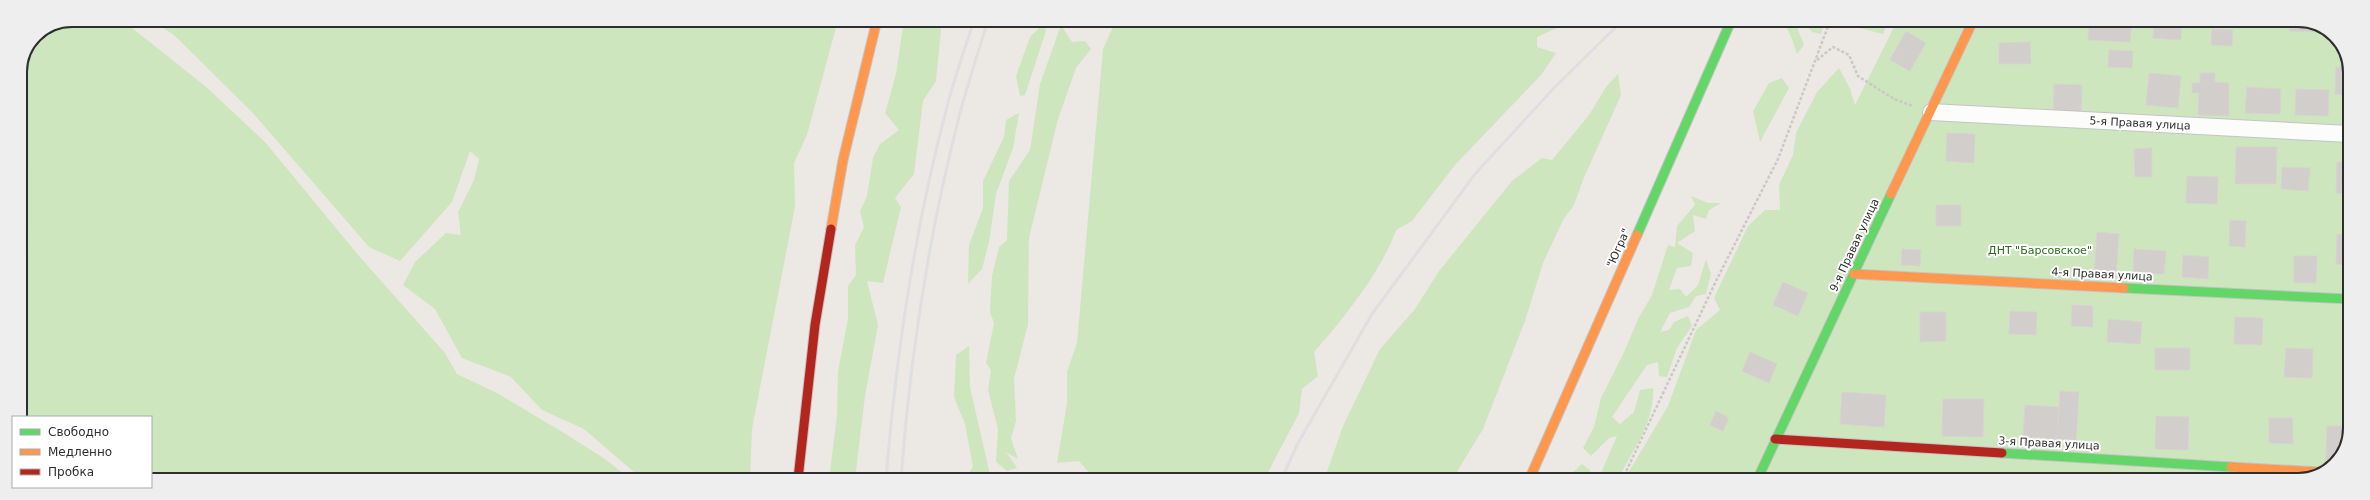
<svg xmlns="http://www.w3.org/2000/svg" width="2370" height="500" viewBox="0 0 2370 500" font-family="'DejaVu Sans',sans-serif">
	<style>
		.green { fill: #cee6be }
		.building { fill: #d1cecb; stroke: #d7d4d0 }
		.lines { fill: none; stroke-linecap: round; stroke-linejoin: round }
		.street-casing { stroke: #c5c4c5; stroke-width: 18 }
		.fast-casing { stroke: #c5c4c5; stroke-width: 11 }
		.slow-casing { stroke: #c5c4c5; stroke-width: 11 }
		.jam-casing { stroke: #c5c4c5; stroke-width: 11 }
		.path { stroke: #c9c9c8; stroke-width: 2.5; stroke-dasharray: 3 2; stroke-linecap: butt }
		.street { stroke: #fcfcfb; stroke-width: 16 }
		.fast { stroke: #63d668; stroke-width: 9 }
		.slow { stroke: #ff974d; stroke-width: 9 }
		.jam { stroke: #b3261e; stroke-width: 9 }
		.rail { stroke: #dfdfe1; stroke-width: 3 }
		.labels { text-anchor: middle; stroke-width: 4; stroke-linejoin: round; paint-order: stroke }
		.street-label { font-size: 11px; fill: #2e2e2e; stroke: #fff }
		.park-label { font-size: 11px; fill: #2c6e1b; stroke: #fff }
		.rim { fill: none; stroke: #2e2e2e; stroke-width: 2 }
	</style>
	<rect width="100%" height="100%" fill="#ece8e4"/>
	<!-- green -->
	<path class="green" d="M72,20h50l83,66 60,56 94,114 86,97 12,21 40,19 72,43 36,23 25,20h-479v-62h-131v-346l15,-36z
		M151,20h687l-31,115 -13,28 1,44 -43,222 -2,50h-108l-58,-50 -42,-19 -31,-33 -49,-19 -27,-49 -32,-24 12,-23 31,-29 15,2 -3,-23 16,-32 5,-21 -9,-8 -18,51 -52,59 -31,-14 -116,-134 -79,-78z
		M904,20h38l-6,61 -13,20 -9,73 -19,24 6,9 -18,76 -16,-2 11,44 -13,71 -10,83h-26l8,-64 1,-44 10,-52v-33l8,-11 -1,-30 9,-18 -4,-16 7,-15 6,-38 7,-14 19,-14 -14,-17 11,-39z
		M1116,20l478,1 -7,7 -14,-7 -36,16v10l19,6 -15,22 -86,90 -43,56 -16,9c-13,39 -54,91 -82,122l4,24 -16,13 -3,24 -35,67 -176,-1 3,-4 -12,-14 -22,2 10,-60v-31l10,-29 26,-294z
		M1783,21h19l-7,1 9,23 -7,9 -6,-18z
		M1803,21h22l-4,13 -9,-2z
		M1851,21h37l-5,13 -24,-6z
		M1897,21h411l29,16 13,31 -1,370 -17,29 -33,13h-675l44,-74 28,-76 24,-20 -6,-12 34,-72 17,-16h15l-1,-25 14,-30 3,-22 21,-41 22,-24 11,21 5,16z
		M1044,23l2,8 -21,64 -5,1 -4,-20 14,-39z
		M1061,25l11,17 13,-1 6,8 -15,19 -18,51 -29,119 -1,86 -14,55 2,42 -5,17 7,21 -12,-7 11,16 -10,3 -11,-9 2,-33 -10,-39 3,-20 -5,-7 8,-40 -4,-11 2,-36 7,-29 8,-7 2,-59 21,-31 10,-66z
		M1618,74l3,21 -38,85 -9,25 -11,15 -20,43 -18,58 -42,108 -25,41 -3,10h-131l19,-54 37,-77 35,-40 24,-38 73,-90 30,-23 10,2 37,-45 17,-28z
		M1782,78l7,10 -29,54 -7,-31 16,-28z
		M1019,113l-6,35 -17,46 -7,48 -7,27 -14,15 1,-39 14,-37v-27l21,-44 2,-17z
		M1691,196l17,7h13l-12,7 -3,9 -13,-4 2,16 -18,12 16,10 -2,13 -14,2 -8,22 11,-1 6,8 12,-12 8,-26 5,15 -5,20 -10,2 -7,11 -19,6 -10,19 9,-2 5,-8 14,-6 4,10 -15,22 -10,29 -8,-1 -1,-14 -11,3 -35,52 8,7 14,-12 6,-22 13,-2c2,34 -21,62 -35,92h-20l19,-44 -8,2 -18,18 -8,-8 11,-21 7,-29 24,-48 13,-31 14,-24 16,-50 7,2 2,-21 18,-21z
		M969,346l1,41 21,92h-27l9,-12 -8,-43 -11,-27 2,-42z
		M1582,464l8,6 -1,10h-18l1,-7z"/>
	<!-- building -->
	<path class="building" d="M2089,21h43l-2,21 -42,-2z
		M2154,21h28l-1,19 -28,-2z
		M2290,21h18l9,5v6l-28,-1z
		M2212,29l21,1 -1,16 -21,-1z
		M1906,31l20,12 -16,28 -20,-11z
		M2030,42l1,22h-32v-21z
		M2109,50l24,1 -1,17 -24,-1z
		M2336,67l14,1v27l-15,-1z
		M2149,73l32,3 -3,32 -32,-3z
		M2200,73h15v9l14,1v33l-31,-1 1,-22h-7v-10h8z
		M2054,84l28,1 -1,30 -28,-1z
		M2247,87l34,2 -1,25 -35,-1z
		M2296,89l33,1 -1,26 -33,-1z
		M1947,133l28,1 -1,29 -28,-2z
		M2236,147h41l-1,37h-41z
		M2152,148v29h-17l-1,-28z
		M2337,162h13v32l-14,-1z
		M2282,167l28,1 -2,23 -27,-2z
		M2187,176l31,1 -1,27 -31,-1z
		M1936,205h25v21h-25z
		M2230,220l16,1 -1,26 -16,-1z
		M2097,232l22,2 -3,44 -22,-1z
		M2337,234l13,1 -1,30 -13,-1z
		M1902,249l19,1 -1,16 -19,-1z
		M2134,249l32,2 -2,23 -31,-1z
		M2183,255l26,2 -1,22 -26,-2z
		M2294,256h23l-1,27h-22z
		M1783,282l25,11 -10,23 -25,-11z
		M2072,305l21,1v21l-22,-1z
		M2010,311l27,1 -1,23 -27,-1z
		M1920,312h26v29l-26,1z
		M2235,317l28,1 -1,27 -28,-1z
		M2108,319l34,3 -2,22 -33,-2z
		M2155,348h35v22h-35z
		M2286,348l27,1 -1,29 -28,-1z
		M1750,352l27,12 -8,19 -27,-12z
		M2060,391l19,1 -3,48 -19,-1z
		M1842,392l44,3 -2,32 -44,-3z
		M1943,399h41l-1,38 -41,-1z
		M2025,405l34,2 -2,32 -34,-2z
		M1716,411l13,7 -6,13 -13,-6z
		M2156,416l33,1 -1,33 -33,-1z
		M2269,418h24v26l-24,-1z
		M2327,426h22v12l-13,22h-10z
		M1993,476l18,1v3h-18z"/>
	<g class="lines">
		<defs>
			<path id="street" d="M1931,112l419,22"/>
			<path id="fast" d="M1637,235l94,-214
				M2124,288l225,11
				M2002,453l229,14
				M1757,480l134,-286"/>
			<path id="slow" d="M1891,194l82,-173
				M831,229l12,-69 34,-140
				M1854,274l270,14
				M2231,467l90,5
				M1529,480l108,-245"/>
			<path id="jam" d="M1775,439l227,14
				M798,479l17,-154 16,-96"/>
		</defs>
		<!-- street casing -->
		<use href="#street" class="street-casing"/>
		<!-- fast casing -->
		<use href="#fast" class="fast-casing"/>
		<!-- slow casing -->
		<use href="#slow" class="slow-casing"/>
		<!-- jam casing -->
		<use href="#jam" class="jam-casing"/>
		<!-- path -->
		<path class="path" d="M1817,60l16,-13 16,8 9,21 36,23 19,7
			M1622,480l94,-199 62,-122 52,-138"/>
		<!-- street -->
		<use href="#street" class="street"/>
		<!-- fast -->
		<use href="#fast" class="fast"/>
		<!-- slow -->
		<use href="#slow" class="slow"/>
		<!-- jam -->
		<use href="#jam" class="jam"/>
		<!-- rail -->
		<path class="rail" d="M886,479c10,-122 29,-253 61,-372 7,-29 18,-58 27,-87
			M901,479c9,-123 28,-246 59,-366 8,-31 19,-62 28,-93
			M1281,480l17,-37 74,-129 103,-140 78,-85 69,-68"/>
	</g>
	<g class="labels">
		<!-- street labels -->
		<g class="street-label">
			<text transform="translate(2140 123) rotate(3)" y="4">5-я Правая улица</text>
			<text transform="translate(1854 245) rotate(-65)" y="4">9-я Правая улица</text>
			<text transform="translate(1618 248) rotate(-66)" y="4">"Югра"</text>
			<text transform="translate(2102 274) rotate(3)" y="4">4-я Правая улица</text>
			<text transform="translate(2049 443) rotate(3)" y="4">3-я Правая улица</text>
		</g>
		<!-- park labels -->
		<g class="park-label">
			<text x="2040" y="254">ДНТ "Барсовское"</text>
		</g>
	</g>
	<!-- crop -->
	<path d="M0 0H2370V500H0ZM72 27H2298A45 45 0 0 1 2343 72V428A45 45 0 0 1 2298 473H72A45 45 0 0 1 27 428V72A45 45 0 0 1 72 27Z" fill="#eee" fill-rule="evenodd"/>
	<path class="rim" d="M72 27H2298A45 45 0 0 1 2343 72V428A45 45 0 0 1 2298 473H72A45 45 0 0 1 27 428V72A45 45 0 0 1 72 27Z"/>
	<!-- legend -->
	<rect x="12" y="416" width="140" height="72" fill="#ffffff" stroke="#ababab"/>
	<rect x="20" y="429" width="20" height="6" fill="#63d668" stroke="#ababab"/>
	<text x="48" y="436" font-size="12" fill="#2e2e2e">Свободно</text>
	<rect x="20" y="449" width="20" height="6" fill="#ff974d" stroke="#ababab"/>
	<text x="48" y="456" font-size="12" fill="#2e2e2e">Медленно</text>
	<rect x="20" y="469" width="20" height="6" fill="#b3261e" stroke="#ababab"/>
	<text x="48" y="476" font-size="12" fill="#2e2e2e">Пробка</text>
</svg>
